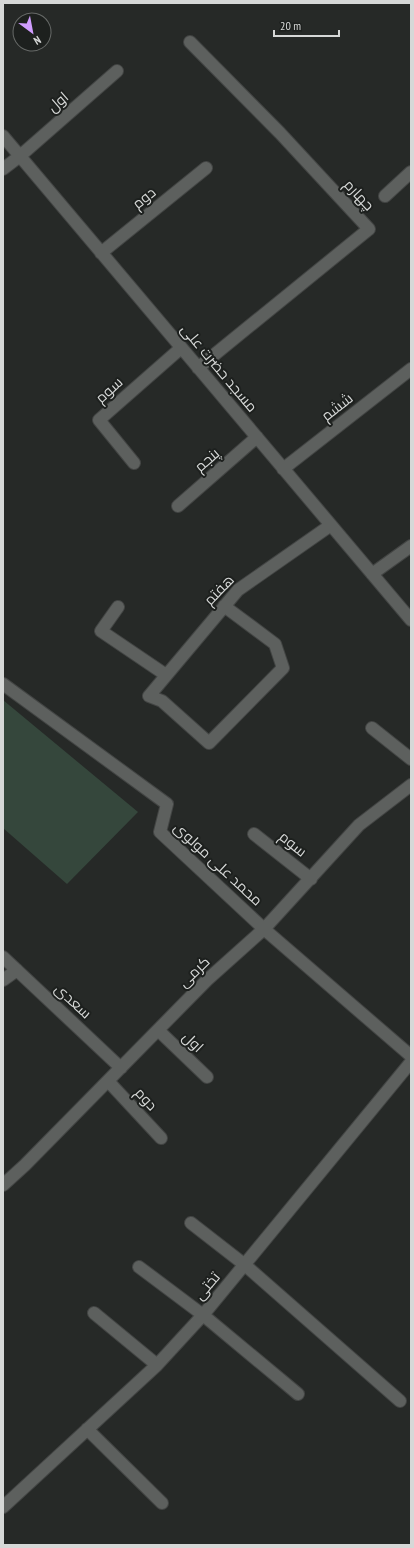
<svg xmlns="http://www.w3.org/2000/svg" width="414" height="1548" viewBox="0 0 414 1548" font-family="'PT Sans Narrow',Cairo,sans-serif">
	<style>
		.green { fill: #35473c }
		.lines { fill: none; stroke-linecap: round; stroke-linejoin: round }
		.minor-casing { stroke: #434544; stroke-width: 14 }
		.minor { stroke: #5d605e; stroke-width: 12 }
		.labels { text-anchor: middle; stroke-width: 4; stroke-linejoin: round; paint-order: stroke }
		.street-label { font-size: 15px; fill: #d6d8d7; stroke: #1d201e }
	</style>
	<rect width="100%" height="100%" fill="#262927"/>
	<!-- green -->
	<path class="green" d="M3,700l135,112 -71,72 -64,-56z"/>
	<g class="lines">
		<defs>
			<path id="minor" d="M190,42l90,91 89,96 -171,139
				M3,136l408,484
				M3,169l17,-13 97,-85
				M385,196l26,-24
				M101,253l105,-85
				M134,463l-35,-43 82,-72
				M283,469l128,-100
				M178,506l79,-69
				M372,574l39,-28
				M224,606l51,38 8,24 -74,75 -47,-42 -13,-5 89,-106 93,-65
				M118,607l-17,24 65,44
				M3,684l164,120 -7,28 104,97 147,127
				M372,728l39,31
				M254,834l57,45
				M3,957l118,111
				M3,980l14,-10
				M158,1030l49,47
				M108,1081l53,57
				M3,1185l22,-20 182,-185 57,-51 95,-104 52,-40
				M191,1223l54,42 155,136
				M139,1267l64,48 95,79
				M94,1313l63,52
				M87,1429l75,74
				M3,1507l154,-142 46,-50 208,-253"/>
		</defs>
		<!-- minor casing -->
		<use href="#minor" class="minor-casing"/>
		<!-- minor -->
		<use href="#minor" class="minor"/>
	</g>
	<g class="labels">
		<!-- street labels -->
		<g class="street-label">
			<text transform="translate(58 102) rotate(-41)" y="5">اول</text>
			<text transform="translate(359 195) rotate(47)" y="5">چهارم</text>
			<text transform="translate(144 198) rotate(-39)" y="5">دوم</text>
			<text transform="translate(219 368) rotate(50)" y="5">مسجد حضرت علی</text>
			<text transform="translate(109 390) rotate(-42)" y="5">سوم</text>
			<text transform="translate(337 407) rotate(-38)" y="5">ششم</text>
			<text transform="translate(207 460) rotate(-41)" y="5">پنجم</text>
			<text transform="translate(219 590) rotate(-46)" y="5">هفتم</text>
			<text transform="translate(293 844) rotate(39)" y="5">سوم</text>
			<text transform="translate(218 864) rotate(43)" y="5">محمد علی مولوی</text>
			<text transform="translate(194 972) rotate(-44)" y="5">کرمی</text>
			<text transform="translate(73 1001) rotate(43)" y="5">سعدی</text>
			<text transform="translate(193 1042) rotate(44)" y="5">اول</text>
			<text transform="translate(146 1099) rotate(47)" y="5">دوم</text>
			<text transform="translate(207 1286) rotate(-50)" y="5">تختی</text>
		</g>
	</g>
	<!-- border -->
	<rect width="414" height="1548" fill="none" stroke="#d6d8d7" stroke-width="8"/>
	<!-- north arrow -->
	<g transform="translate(32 32) rotate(148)"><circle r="19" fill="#1d201e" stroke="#676a68"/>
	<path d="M0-3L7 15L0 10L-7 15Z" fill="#d09dfe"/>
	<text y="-6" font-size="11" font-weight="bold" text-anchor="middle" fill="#d6d8d7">N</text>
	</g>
	<!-- scale -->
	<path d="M274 30v6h65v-6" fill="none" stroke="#d6d8d7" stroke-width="2"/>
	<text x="280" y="30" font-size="12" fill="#d6d8d7" stroke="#1d201e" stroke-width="3" paint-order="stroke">20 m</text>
</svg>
